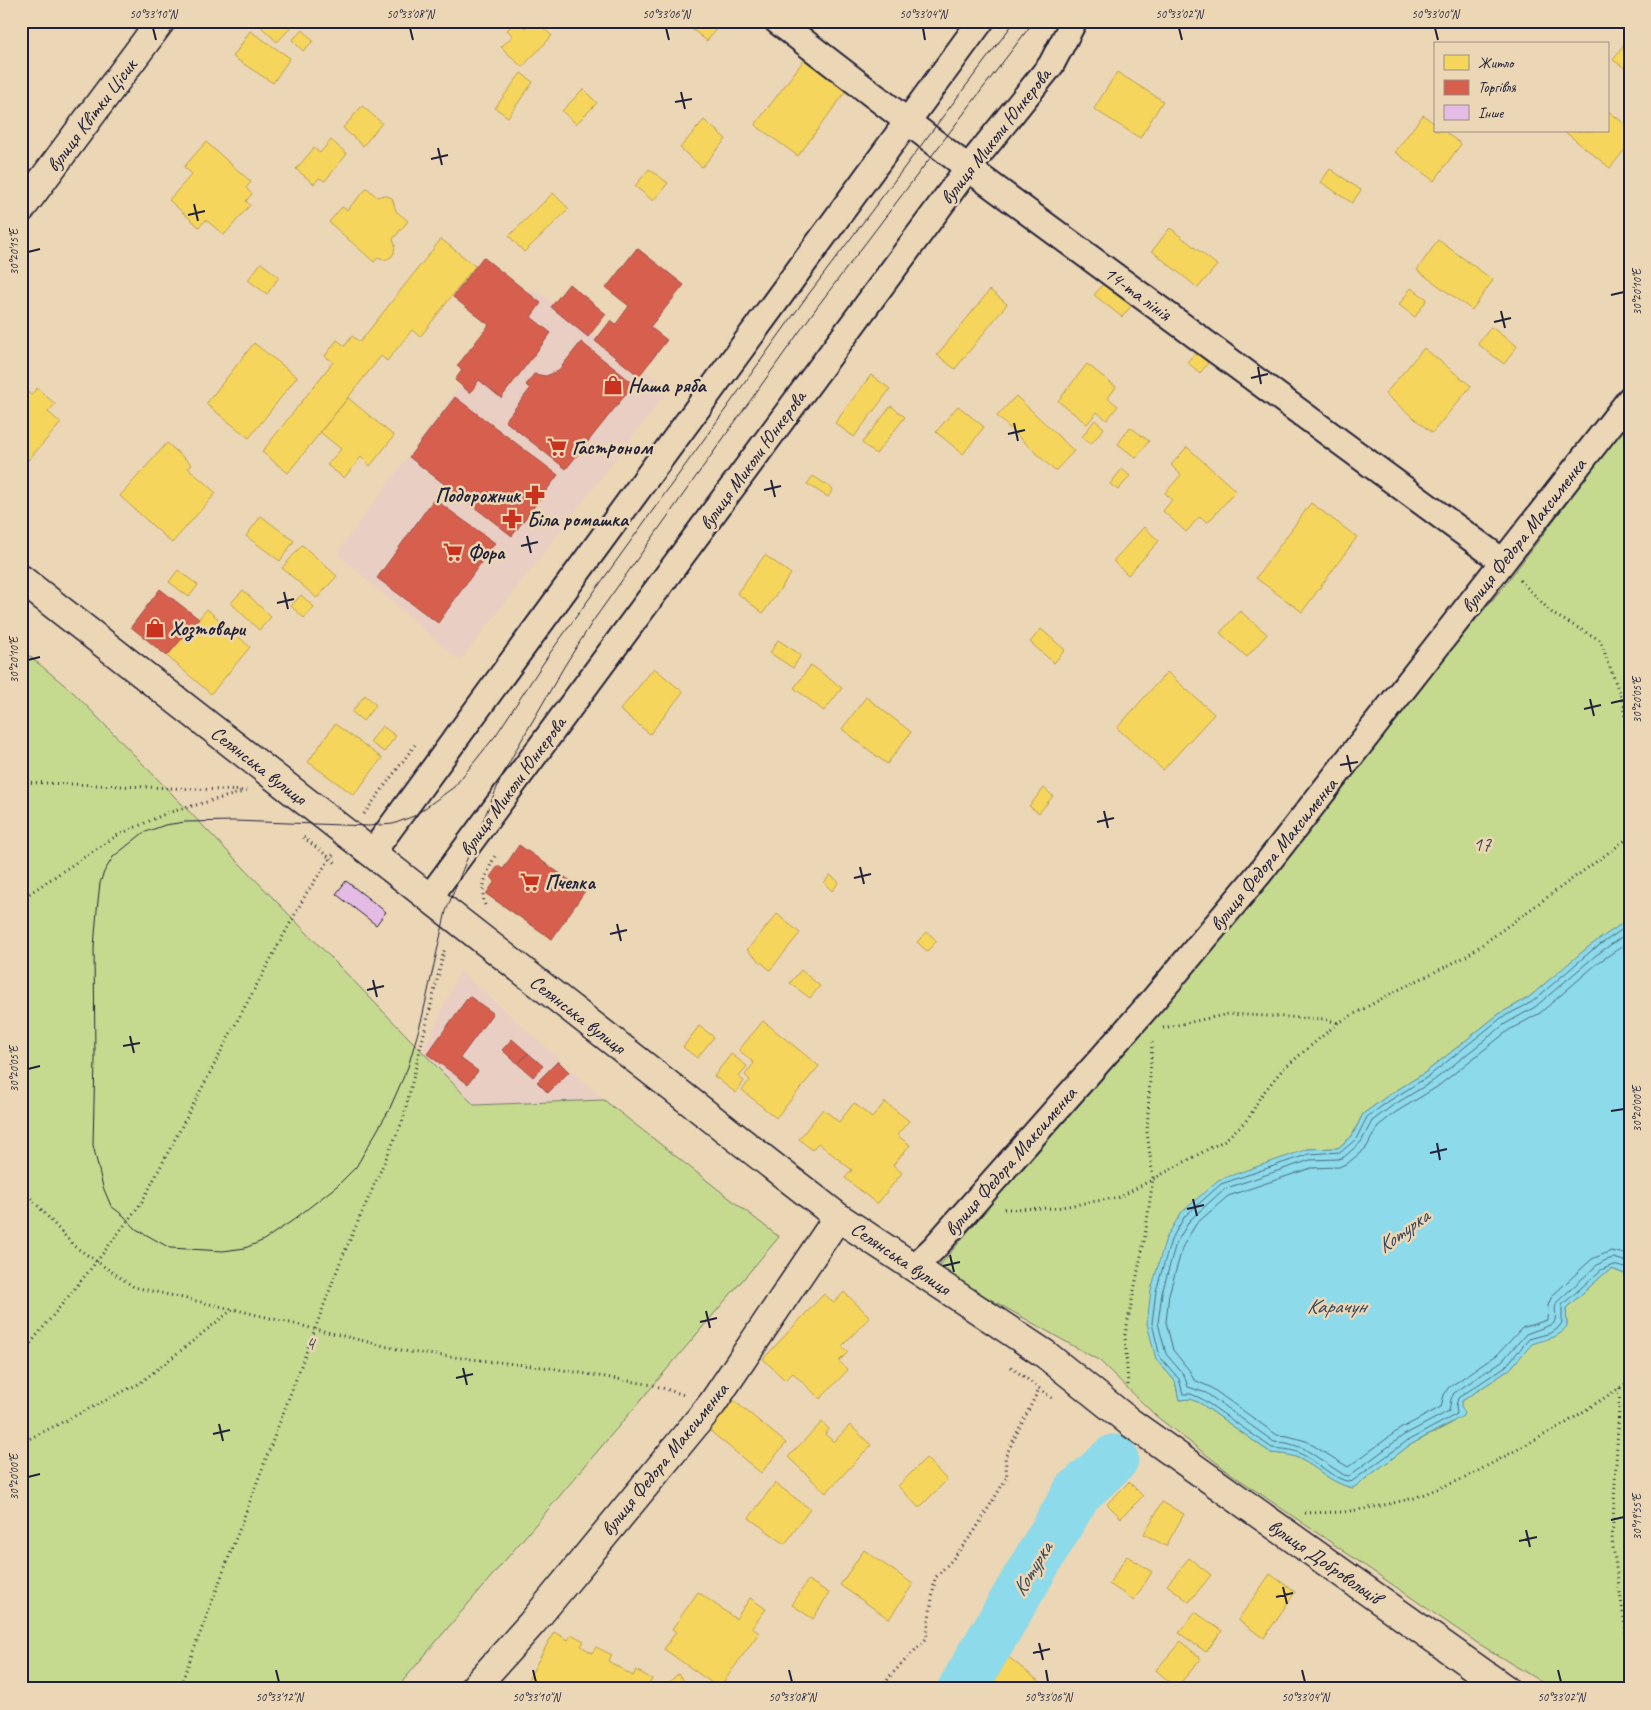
<svg xmlns="http://www.w3.org/2000/svg" width="1651" height="1710" viewBox="0 0 1651 1710" font-family="Caveat,sans-serif">
	<style>
		.built { fill: #e9cec3 }
		.green { fill: #c6da8f; stroke: #747e65 }
		.water { fill: #8cdaea; stroke: #6290a4 }
		.homes { fill: #f6d55c; stroke: #b69f52 }
		.shops { fill: #d6604d; stroke: #a04d48 }
		.lines { fill: none; stroke-linecap: round; stroke-linejoin: round }
		.shore { stroke: #4c6c81; stroke-width: 1 }
		.river { stroke: #8cdaea; stroke-width: 49 }
		.building { fill: #e4bce3; stroke: #22223b }
		.minor-casing { stroke: #22223b; stroke-width: 29 }
		.tertiary-casing { stroke: #22223b; stroke-width: 31 }
		.path { stroke: #22223b; stroke-width: 3; stroke-dasharray: 1 4; stroke-linecap: butt }
		.minor { stroke: #ebd6b5; stroke-width: 25 }
		.tertiary { stroke: #ebd6b5; stroke-width: 28 }
		.tram { stroke: #22223b; stroke-width: 1 }
		.ticks { fill: none; stroke: #22223b; stroke-width: 2 }
		.labels { text-anchor: middle; stroke-width: 5; stroke-linejoin: round; paint-order: stroke }
		.street-label { font-size: 20px; fill: #22223b; stroke: #ebd6b5 }
		.poi-label { font-size: 20px; font-weight: bold; fill: #22223b; stroke: #ebd6b5; text-anchor: start }
		.park-label { font-size: 20px; fill: #43474c; stroke: #ebd6b5 }
		.water-label { font-size: 21px; font-style: italic; fill: #37475e; stroke: #ebd6b5 }
		.neatline { fill: none; stroke: #22223b; stroke-width: 2 }
		.ticks-label { font-size: 12px; text-anchor: middle; fill: #22223b }
	</style>
	<rect width="100%" height="100%" fill="#ebd6b5"/>
	<filter id="ink" filterUnits="userSpaceOnUse"><feTurbulence type="fractalNoise" baseFrequency=".02" numOctaves="2"/><feDisplacementMap in="SourceGraphic" scale="10" xChannelSelector="R" yChannelSelector="G"/><feConvolveMatrix kernelMatrix="1 2 1 2 8 2 1 2 1" color-interpolation-filters="sRGB"/></filter>
	<g filter="url(#ink)">
		<!-- built -->
		<path class="built" d="M532,288l137,101 -209,272 -123,-108z
			M460,971l144,129 -130,5 -51,-53z"/>
		<!-- green -->
		<path class="green" d="M1630,420v498l-42,30 -60,50 -29,16 -73,58 -40,25 -23,17 -11,22 -14,12 -30,1 -152,210 19,22 4,19 11,-1 10,4 71,50c9,1 18,1 27,5 20,9 31,25 55,30l57,-43 42,-22 10,-22 47,-31 23,-27 22,-6 13,-12 -1,-17 38,-34 8,-5 15,6 3,-2v416h-77l-77,-47 -246,-169 -74,-57 -56,-55 -163,-92 567,-683z
			M21,649l53,44 400,412 130,-5 175,137 -383,452h-375z"/>
		<!-- water -->
		<path class="water" d="M1630,918v355l-3,2 -15,-6 -8,5 -38,34 1,18 -6,7 -7,4 -22,7 -23,26 -47,31 -1,5 3,5 -1,5 -53,29 -57,43c-24,-5 -35,-21 -55,-30 -9,-4 -18,-4 -27,-5l-71,-50 -10,-4 -11,1 -4,-19 -19,-22 -9,-35 4,-34 15,-52 15,-25 37,-33 90,-31 30,-1 14,-12 11,-22 23,-17 40,-25 73,-58 29,-16 60,-51z"/>
		<!-- homes -->
		<path class="homes" d="M255,21h42l-20,21z
			M516,21h3l6,7 6,-7h5l16,15 -30,31 -21,-20 12,-11 -6,-6z
			M692,21h30l-15,20 -19,-15z
			M303,30l10,11 -10,10 -11,-11z
			M250,31l40,27 -17,25 -40,-26z
			M1627,41l3,2v19l-5,6 -12,-8z
			M804,60l42,31 -48,65 -43,-31z
			M1117,72l46,29 -23,37 -46,-29z
			M521,73l12,9 -25,35 -13,-9z
			M583,89l14,14 -21,21 -14,-13z
			M362,106l20,17 -19,23 -20,-18z
			M1607,110l23,18v15l-20,25 -46,-37h43z
			M1423,115l12,9v7h9l17,13 -27,37 -39,-29z
			M704,120l22,19 -24,28 -22,-19z
			M331,140l16,14 -22,27 -6,-3 -5,6 -18,-15 18,-21 6,5z
			M206,142l45,40 -5,6 6,6 -6,7 4,4 -26,30 -18,-15 -7,7 -30,-27 23,-26 -8,-7z
			M649,169l19,14 -15,18 -18,-15z
			M1330,169l31,21 -9,13 -31,-21z
			M367,188l10,9 7,-2 8,3 4,13 12,10 -15,18 2,6 -1,8 -3,4 -6,3 -7,-3 -4,5 -45,-40 13,-15 5,3z
			M553,193l16,16 -45,43 -15,-16z
			M1170,228l47,37 -19,23 -46,-37z
			M441,239l34,27 -55,71 -8,-7 -25,31 -6,-5 -93,117 -26,-21 71,-90 -8,-6 12,-16 8,6 7,-10 8,6z
			M1438,240l55,40 -21,30 -55,-40z
			M261,263l18,14 -12,17 -19,-14z
			M1104,283l28,22 -10,12 -28,-22z
			M1411,288l16,11 -12,18 -16,-12z
			M990,290l17,14 -52,65 -18,-14z
			M1491,327l26,19 -13,18 -26,-20z
			M254,343l43,34 -48,61 -43,-34z
			M1424,348l47,38 -39,47 -47,-39z
			M1196,352l12,11 -8,10 -13,-11z
			M1087,364l29,23 -8,11 10,8 -11,14 -10,-8 -10,12 -29,-23z
			M871,375l19,14 -36,48 -19,-14z
			M21,387l10,8 6,-7 18,16 -7,8 13,11 -40,45z
			M1016,396l58,55 -19,20 -58,-55z
			M348,398l46,38 -24,30 -9,-9 -17,21 -17,-13 14,-16 -21,-17z
			M891,406l14,11 -29,37 -14,-11z
			M958,406l26,21 -21,27 -27,-22z
			M1095,420l9,8 -13,16 -9,-7z
			M1130,427l19,14 -13,17 -18,-14z
			M167,443l25,22 -4,3 28,25 -44,50 -52,-47z
			M1187,447l49,44 -28,31 -9,-5 -13,15 -23,-21 9,-11 -7,-7 16,-18 -10,-10z
			M1122,469l8,7 -12,14 -8,-6z
			M813,476l20,13 -5,8 -21,-13z
			M1311,503l46,34 -55,75 -46,-34z
			M261,516l33,25 -14,20 -34,-25z
			M1144,527l15,14 -31,34 -15,-14z
			M302,545l35,31 -20,22 -35,-30z
			M765,555l26,19 -28,39 -26,-20z
			M178,570l20,15 -9,12 -20,-15z
			M243,590l28,27 -12,13 -28,-27z
			M301,595l13,12 -10,11 -13,-12z
			M207,609l43,38 -39,47 -44,-38z
			M1240,611l27,23 -20,23 -27,-24z
			M1041,629l24,21 -11,13 -24,-21z
			M778,640l23,15 -8,13 -23,-15z
			M811,665l31,23 -18,23 -30,-23z
			M654,668l29,24 -33,42 -30,-24z
			M1167,672l47,42 -51,56 -46,-42z
			M365,695l11,10 -13,16 -11,-9z
			M866,697l45,35 -24,32 -45,-35z
			M335,724l47,34 -28,37 -46,-33z
			M382,726l14,10 -12,16 -14,-10z
			M1044,788l9,8 -14,17 -10,-7z
			M830,875l9,7 -7,9 -8,-8z
			M777,914l23,19 -30,37 -23,-20z
			M927,932l10,9 -10,10 -10,-9z
			M801,970l19,16 -10,12 -20,-15z
			M763,1021l56,45 -43,52 -34,-28 8,-10 -5,-5 9,-12 -15,-13z
			M699,1026l15,11 -17,21 -14,-11z
			M731,1054l16,12 -8,11 5,4 -8,12 -22,-17z
			M885,1102l24,19 -12,14 13,10 -17,20 9,8 -25,31 -32,-26 7,-8 -34,-27 -6,7 -13,-11 24,-30 16,13 15,-19 18,15z
			M844,1292l26,25 -28,29 6,6 -9,9 9,9 -28,29 -27,-26 -8,7 -22,-21 61,-65 10,9z
			M733,1400l53,43 -25,30 -52,-43z
			M822,1422l7,7 -4,5 9,8 16,-17 21,20 -45,48 -38,-36z
			M926,1458l21,22 -28,28 -21,-22z
			M1129,1482l14,14 -22,22 -14,-14z
			M775,1483l35,26 -25,35 -36,-26z
			M1162,1502l22,12 -18,32 -22,-12z
			M864,1550l49,34 -24,35 -49,-34z
			M1127,1556l25,16 -18,28 -25,-16z
			M1189,1558l22,17 -22,27 -22,-17z
			M1270,1574l25,18 -31,46 -26,-18z
			M808,1580l21,13 -16,26 -21,-14z
			M698,1592l38,27 14,-21 16,11 -14,19 7,5 -40,55 -55,-39 12,-17 -4,-3z
			M1195,1612l27,19 -16,21 -27,-19z
			M554,1632l14,8 3,-6 13,7 -3,5 11,7 4,-6 16,8 -4,6 25,15 3,-6 16,9 -5,10h-115l-7,-4z
			M1181,1641l20,18 -25,29 -20,-18z
			M1007,1656l38,30 -2,3h-61z
			M678,1674l13,15h-22l-3,-4z
			M1234,1681l9,8h-16z"/>
		<!-- shops -->
		<path class="shops" d="M637,248l47,37 -34,42 17,13 -28,36 -44,-35 16,-21 5,4 13,-18 -23,-18z
			M483,257l58,46 -10,14 20,16 -50,65 -22,-18 -9,13 -15,-13 7,-10 -5,-4 32,-41 -36,-28z
			M569,284l37,30 -18,23 -37,-30z
			M581,342l53,42 -68,85 -61,-48 25,-32 -4,-4 8,-11 12,2 12,-5z
			M455,397l103,78 -46,61 -103,-79z
			M434,499l61,44 -57,80 -61,-45z
			M160,589l39,30 -32,37 -36,-29z
			M519,845l66,46 -33,48 -66,-45 9,-13 -5,-4 8,-11 5,3z
			M469,996l24,17 -33,45 18,13 -10,13 -41,-30z
			M512,1039l16,14 -10,11 -16,-14z
			M528,1053l15,13 -10,11 -15,-13z
			M558,1061l11,11 -21,21 -11,-11z"/>
		<g class="lines">
			<!-- shore -->
			<path class="shore" d="M1630,924l-39,27 -59,51 -31,16 -72,58 -40,25 -22,16 -11,22 -15,13 -32,2 -88,30 -36,32 -14,24 -15,51 -4,32 8,34 19,22 4,15h8l11,5 70,49c9,1 19,1 27,5 19,8 32,26 52,29l56,-41 50,-27 -1,-8 2,-8 48,-32 23,-27 22,-6 6,-4 5,-6v-18l39,-35 12,-5 17,4
				M1630,931l-35,25 -60,51 -30,17 -72,57 -41,25 -20,15 -11,21 -17,15 -6,2 -28,1 -86,29 -34,31 -14,23 -14,50 -4,30 8,31 18,21 4,12 18,6 68,49 13,1 16,5 41,27 5,1 55,-41 45,-24 2,-12 3,-6 48,-32 24,-27 27,-10c5,-6 0,-15 4,-22l40,-37 9,-5 8,-2 16,5
				M1630,941l-31,21 -59,51 -31,17 -72,57 -41,25 -18,14 -12,22 -18,15 -9,4 -28,1 -83,28 -32,28 -13,22 -14,48 -3,28 7,28 16,20 5,10 16,7 67,48 11,1 18,5 42,26 52,-38 41,-22 3,-12 4,-7 49,-33 25,-27 25,-8 1,-15 4,-9 40,-37 19,-8 19,4"/>
			<!-- river -->
			<path class="river" d="M962,1689l115,-196 37,-34"/>
		</g>
		<!-- building -->
		<path class="building" d="M346,881l40,31 -10,13 -40,-31z"/>
		<g class="lines">
			<defs>
				<path id="minor" d="M777,21l191,147 534,393
					M372,853l609,-832
					M429,898l539,-730 83,-103 23,-44
					M914,1267l20,-19 220,-249 104,-124 372,-476"/>
				<path id="tertiary" d="M21,209l140,-188
					M21,579l817,638 207,137 86,69 374,266
					M473,1689l59,-66 180,-219 126,-187"/>
			</defs>
			<!-- minor casing -->
			<use href="#minor" class="minor-casing"/>
			<!-- tertiary casing -->
			<use href="#tertiary" class="tertiary-casing"/>
			<!-- path -->
			<path class="path" d="M21,242l5,-7
				M1520,580l33,34 47,26 22,60 8,44
				M21,782l226,9
				M364,814l51,-69
				M333,855l-3,3 7,6
				M21,899l95,-63 51,-23 76,-21
				M485,905c-6,-16 3,-35 10,-49
				M1163,1028l65,-14 96,5 14,4
				M21,1187l53,59 60,41 98,22
				M1004,1209l52,-1 64,-11 105,-57 24,-22 11,-21 22,-27 56,-47 52,-29 75,-37 165,-120
				M21,1355l76,-94 45,-59 93,-177 71,-131 24,-36 -27,-21
				M1011,1367l41,31
				M1128,1385l-3,-50 20,-99 8,-58 -6,-46 5,-90
				M1620,1388l-8,153 18,117
				M21,1443l119,-60 93,-74 176,43 142,16 102,17 31,10
				M1305,1513l39,-1 36,-6 34,-8 51,-20 101,-55 64,-42
				M179,1689l162,-429 62,-140 42,-173
				M883,1689l6,-12 37,-38 9,-61 16,-17 23,-29 33,-55 -2,-20 34,-68"/>
			<!-- minor -->
			<use href="#minor" class="minor"/>
			<!-- tertiary -->
			<use href="#tertiary" class="tertiary"/>
			<!-- tram -->
			<path class="tram" d="M1015,21l-210,278 -255,354 -54,82 -42,52 -40,29 -21,8 -24,2 -135,-5 -49,1 -20,3 -22,8 -30,24 -9,15 -4,11 -3,27 -3,37 1,112 -2,86 10,42 8,19 13,10 12,13 34,19 53,3 22,-3 17,-7 30,-20 46,-36 18,-18 33,-57 19,-43 14,-49 24,-107 27,-67 29,-68 15,-28 48,-83 28,-44 224,-314 217,-286"/>
		</g>
	</g>
	<!-- ticks -->
	<path class="ticks" d="M153,28l3,12M410,28l3,12M666,28l3,12M923,28l2,12M1179,28l3,12M1435,28l3,12M681,92l4,17M675,102l17,-3M438,148l4,17M431,159l17,-4M194,204l4,17M188,215l17,-4M28,252l12,-3M1611,295l13,-3M1501,311l4,17M1494,322l17,-4M1258,367l3,17M1251,378l17,-4M1014,423l4,18M1008,434l17,-4M771,480l4,17M764,490l17,-4M527,536l4,17M521,546l17,-4M284,592l4,17M277,603l17,-4M28,660l12,-3M1590,699l4,17M1611,703l13,-3M1584,709l17,-4M1347,755l4,17M1340,765l18,-3M1104,811l4,17M1097,822l17,-4M860,867l4,17M854,878l17,-4M617,924l4,17M610,934l17,-4M373,980l4,17M367,990l17,-4M130,1036l4,17M123,1046l17,-3M28,1069l12,-3M1611,1111l13,-2M1437,1143l3,17M1430,1153l17,-4M1193,1199l4,17M1187,1209l17,-4M950,1255l4,17M943,1266l17,-4M706,1311l4,17M700,1322l17,-4M463,1368l4,17M456,1378l17,-4M219,1424l4,17M213,1434l17,-4M28,1477l12,-3M1611,1520l13,-3M1526,1530l4,17M1519,1541l18,-4M1283,1587l4,17M1276,1597l17,-4M1039,1643l4,17M1033,1653l17,-4M276,1670l3,12M533,1670l3,12M789,1670l3,12M1046,1670l2,12M1302,1670l3,12M1558,1670l3,12"/>
	<!-- icons -->
	<defs>
		<symbol id="shop-bare" viewBox="-9 -9 18 18"><path d="M-5-2.5h2.3a2.7 3.5 0 0 1 5.4 0H5L5.5 6h-11ZM-1.5-2.5h3a1.5 2.3 0 0 0-3 0Z" fill="#c8321e" stroke="#ebd6b5" stroke-width="2.5" paint-order="stroke"/></symbol>
		<symbol id="supermarket-bare" viewBox="-9 -9 18 18"><path d="M-6-5.5h2.5l.6 2H6L4.5 2H-2.5L-4.4-4H-6ZM-1.5 3.2a1.3 1.3 0 1 0 .1 0ZM3 3.2a1.3 1.3 0 1 0 .1 0Z" fill="#c8321e" stroke="#ebd6b5" stroke-width="2.5" paint-order="stroke"/></symbol>
		<symbol id="pharmacy-bare" viewBox="-9 -9 18 18"><path d="M-2-6h4v4h4v4h-4v4h-4v-4h-4v-4h4Z" fill="#c8321e" stroke="#ebd6b5" stroke-width="2.5" paint-order="stroke"/></symbol>
	</defs>
	<g fill-rule="evenodd">
		<use href="#shop-bare" x="599" y="371" width="28" height="28"/>
		<use href="#supermarket-bare" x="543" y="433" width="28" height="28"/>
		<use href="#pharmacy-bare" x="521" y="481" width="28" height="28"/>
		<use href="#pharmacy-bare" x="498" y="505" width="28" height="28"/>
		<use href="#supermarket-bare" x="439" y="538" width="28" height="28"/>
		<use href="#shop-bare" x="141" y="614" width="28" height="28"/>
		<use href="#supermarket-bare" x="516" y="868" width="28" height="28"/>
	</g>
	<g class="labels">
		<!-- street labels -->
		<g class="street-label">
			<text transform="translate(91 115) rotate(-53)" y="7">вулиця Квітки Цісик</text>
			<text transform="translate(995 136) rotate(-52)" y="7">вулиця Миколи Юнкерова</text>
			<text transform="translate(1138 293) rotate(36)" y="7">14-та лінія</text>
			<text transform="translate(752 460) rotate(-54)" y="7">вулиця Миколи Юнкерова</text>
			<text transform="translate(1523 535) rotate(-52)" y="7">вулиця Федора Максименка</text>
			<text transform="translate(259 765) rotate(38)" y="7">Селянська вулиця</text>
			<text transform="translate(512 786) rotate(-54)" y="7">вулиця Миколи Юнкерова</text>
			<text transform="translate(1273 854) rotate(-51)" y="7">вулиця Федора Максименка</text>
			<text transform="translate(578 1014) rotate(38)" y="7">Селянська вулиця</text>
			<text transform="translate(1010 1161) rotate(-49)" y="7">вулиця Федора Максименка</text>
			<text transform="translate(901 1258) rotate(34)" y="7">Селянська вулиця</text>
			<text transform="translate(664 1459) rotate(-51)" y="7">вулиця Федора Максименка</text>
			<text transform="translate(1325 1561) rotate(35)" y="7">вулиця Добровольців</text>
		</g>
		<!-- poi labels -->
		<g class="poi-label">
			<text x="628" y="392">Наша ряба</text>
			<text x="572" y="454">Гастроном</text>
			<text x="520" y="502" text-anchor="end">Подорожник</text>
			<text x="527" y="526">Біла ромашка</text>
			<text x="468" y="559">Фора</text>
			<text x="170" y="635">Хозтовари</text>
			<text x="545" y="889">Пчелка</text>
		</g>
		<!-- park labels -->
		<g class="park-label">
			<text x="1482" y="851">17</text>
			<text x="310" y="1350">4</text>
		</g>
		<!-- water labels -->
		<g class="water-label">
			<text transform="translate(1403 1231) rotate(-36)" y="7">Котурка</text>
			<text x="1336" y="1313">Карачун</text>
			<text transform="translate(1032 1569) rotate(-59)" y="7">Котурка</text>
		</g>
	</g>
	<!-- margin -->
	<rect width="1651" height="1710" fill="none" stroke="#ebd6b5" stroke-width="55"/>
	<!-- legend -->
	<rect x="1434" y="42" width="175" height="90" fill="#ebd6b5" stroke="#9b8e84"/>
	<rect x="1444" y="55" width="25" height="15" fill="#f6d55c" stroke="#9b8e84"/>
	<text x="1478" y="68" font-size="15" fill="#22223b">Житло</text>
	<rect x="1444" y="80" width="25" height="15" fill="#d6604d" stroke="#9b8e84"/>
	<text x="1478" y="92" font-size="15" fill="#22223b">Торгівля</text>
	<rect x="1444" y="105" width="25" height="15" fill="#e4bce3" stroke="#9b8e84"/>
	<text x="1478" y="118" font-size="15" fill="#22223b">Інше</text>
	<rect x="28" y="28" width="1596" height="1654" class="neatline"/>
	<g class="ticks-label">
		<text x="153" y="18">50°33'10"N</text>
		<text x="410" y="18">50°33'08"N</text>
		<text x="666" y="18">50°33'06"N</text>
		<text x="923" y="18">50°33'04"N</text>
		<text x="1179" y="18">50°33'02"N</text>
		<text x="1435" y="18">50°33'00"N</text>
		<text transform="translate(14 252) rotate(-90)" y="4">30°20'15"E</text>
		<text transform="translate(1637 292) rotate(-90)" y="4">30°20'10"E</text>
		<text transform="translate(14 660) rotate(-90)" y="4">30°20'10"E</text>
		<text transform="translate(1637 700) rotate(-90)" y="4">30°20'05"E</text>
		<text transform="translate(14 1069) rotate(-90)" y="4">30°20'05"E</text>
		<text transform="translate(1637 1109) rotate(-90)" y="4">30°20'00"E</text>
		<text transform="translate(14 1477) rotate(-90)" y="4">30°20'00"E</text>
		<text transform="translate(1637 1517) rotate(-90)" y="4">30°19'55"E</text>
		<text x="279" y="1701">50°33'12"N</text>
		<text x="536" y="1701">50°33'10"N</text>
		<text x="792" y="1701">50°33'08"N</text>
		<text x="1048" y="1701">50°33'06"N</text>
		<text x="1305" y="1701">50°33'04"N</text>
		<text x="1561" y="1701">50°33'02"N</text>
	</g>
</svg>
